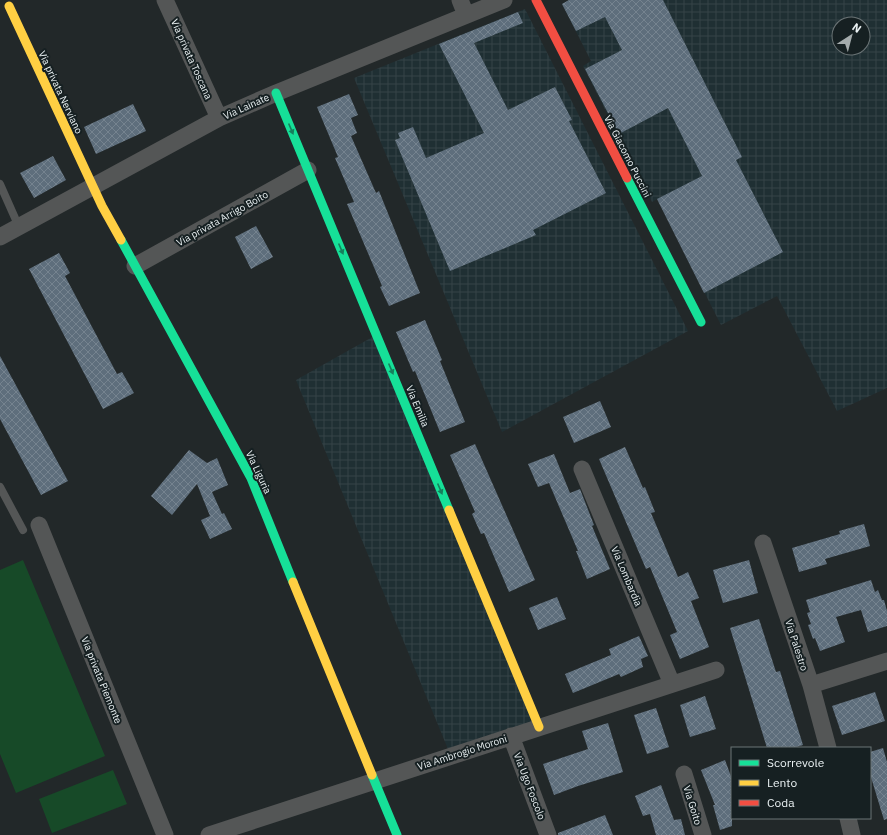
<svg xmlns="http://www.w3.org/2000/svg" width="887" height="835" viewBox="0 0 887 835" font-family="'IBM Plex Sans',sans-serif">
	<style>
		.industrial { fill: url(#industrial-grid); fill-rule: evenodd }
		.pitch { fill: #174a28 }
		.building { fill: url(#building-cross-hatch) }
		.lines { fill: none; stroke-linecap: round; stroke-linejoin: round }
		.lane { stroke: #545656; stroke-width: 8 }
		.street { stroke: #545656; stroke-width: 17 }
		.fast { stroke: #16e098; stroke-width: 9 }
		.slow { stroke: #ffcf43; stroke-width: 9 }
		.jam { stroke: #f24e42; stroke-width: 9 }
		.oneway { fill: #16805d }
		.labels { text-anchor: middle; stroke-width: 4; stroke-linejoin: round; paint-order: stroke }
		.street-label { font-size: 10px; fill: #eaf1f3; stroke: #162022 }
	</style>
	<defs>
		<pattern id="industrial-grid" width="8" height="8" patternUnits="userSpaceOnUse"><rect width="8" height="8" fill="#1f2f33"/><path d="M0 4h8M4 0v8" fill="none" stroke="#354347"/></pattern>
		<pattern id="building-cross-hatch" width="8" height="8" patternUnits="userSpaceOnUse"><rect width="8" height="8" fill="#5e6e7c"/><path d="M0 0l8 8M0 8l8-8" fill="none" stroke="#75838f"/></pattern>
	</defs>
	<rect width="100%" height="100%" fill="#222829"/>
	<!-- industrial -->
	<path class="industrial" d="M569,0h318v388l-50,23 -60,-115 -56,29 -64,-126 -5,3 -69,-136 8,-5 -29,-57zM839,24h24v24h-24z
		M525,9l163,322 -186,101 -148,-354z
		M376,335l162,391 -88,28 -154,-374z"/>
	<!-- pitch -->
	<path class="pitch" d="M23,560l82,196 -89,37 -16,-39v-184z
		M113,770l14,34 -75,29 -13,-34z"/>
	<!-- building -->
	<path class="building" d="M569,0h94l79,157 -6,3 47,92 -79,41 -47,-94 45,-23 -34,-68 -49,26 -34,-65 37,-19 -17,-33 -29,14 -14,-27z
		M518,12l5,11 -49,20 34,67 47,-23 17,33 -3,1 37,72 -73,37 3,5 -86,36 -55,-131 5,-2 -2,-5 15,-6 13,31 58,-25 -45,-89z
		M349,94l9,21 -7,3 6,15 -6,3 25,57 3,-2 41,102 -31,13 -9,-19 2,-1 -35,-82 7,-2 -19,-44 3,-1 -21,-50z
		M133,104l13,27 -50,23 -12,-27z
		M53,156l13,24 -32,18 -14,-25z
		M256,226l17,31 -22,12 -16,-32z
		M59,253l11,20 -5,3 52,98 5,-2 12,21 -31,16 -74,-140z
		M425,320l17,40 -2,1 25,61 -25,10 -25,-61 -2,1 -17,-40z
		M0,356l68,125 -27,14 -41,-76z
		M600,401l11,26 -37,16 -11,-26z
		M475,444l60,136 -26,12 -25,-59 -3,1 -9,-20 3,-2 -25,-57z
		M625,447l18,41 2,-1 10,25 -4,1 27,64 10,-5 11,26 -8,3 18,46 -29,12 -10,-24 7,-3 -27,-65 -4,2 -47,-110z
		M189,450l18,13 10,-5 11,27 -16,7 10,22 2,-1 8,16 -22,10 -9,-19 9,-4 -13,-32 -25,31 -21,-19z
		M554,454l16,39 10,-4 14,36 -2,1 18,43 -23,10 -11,-28h2l-29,-68 -11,4 -10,-23z
		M864,524l6,22 -45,13 2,5 -28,8 -7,-24 48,-14 -1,-3z
		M749,560l9,33 -35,10 -10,-33z
		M871,580l4,12 3,-2 4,10h2l3,11v15l-19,6 -7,-22 -25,7 9,25 -25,9 -5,-13 -2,1 -5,-14 3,-1 -4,-11 3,-1 -4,-12z
		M557,597l9,22 -28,11 -9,-22z
		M759,619l17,53 4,-1 23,74 -10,3h-26l-37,-120z
		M639,636l9,20 -7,3 2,8 -22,10 -2,-3 -46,19 -8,-19 46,-19 -2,-6z
		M875,692l10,29 -43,14 -10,-29z
		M705,696l11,33 -26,8 -10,-32z
		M656,708l13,39 -22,7 -13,-39z
		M608,723l15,49 -45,14 -24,9 -11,-31 45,-15 -6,-18z
		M883,748l4,14v57l-3,1 -14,-46v-22z
		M725,760l7,19v47l-12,4 -7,-25h2l-14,-35z
		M661,785l13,35 7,-1 4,16h-29l-6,-21 -7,2 -8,-20z
		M605,815l8,20h-55v-2z"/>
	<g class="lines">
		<!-- lane -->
		<path class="lane" d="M0,184l19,43
			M0,487l23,43"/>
		<!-- street -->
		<path class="street" d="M165,0l54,118
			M460,0l6,15
			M0,237l219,-119 57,-25 228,-93
			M135,266l173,-96
			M582,469l90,215
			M39,525l126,310
			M763,543l48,142 17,63
			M811,685l76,-24
			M511,736l37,99
			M684,774l19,61
			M848,818l4,17
			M209,835l507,-165"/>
		<!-- fast -->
		<path class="fast" d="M276,93l173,417
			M627,178l74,144
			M121,240l130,238 42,104
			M372,775l25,60"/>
		<!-- slow -->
		<path class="slow" d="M9,6l93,200 19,34
			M449,510l90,217
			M293,582l79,193"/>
		<!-- jam -->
		<path class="jam" d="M536,0l91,178"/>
	</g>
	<!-- one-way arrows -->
	<defs><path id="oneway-solid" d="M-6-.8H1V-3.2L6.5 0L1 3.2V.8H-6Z"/></defs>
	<g class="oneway">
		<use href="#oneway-solid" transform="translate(291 129) rotate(67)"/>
		<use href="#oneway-solid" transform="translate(341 249) rotate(67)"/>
		<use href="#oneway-solid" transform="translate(391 369) rotate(67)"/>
		<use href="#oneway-solid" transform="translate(440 489) rotate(67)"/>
	</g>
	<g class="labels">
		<!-- street labels -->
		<g class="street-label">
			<text transform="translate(192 59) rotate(66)" y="4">Via privata Toscana</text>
			<text transform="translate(61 92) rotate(65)" y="4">Via privata Nerviano</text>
			<text transform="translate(246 106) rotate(-24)" y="4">Via Lainate</text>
			<text transform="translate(628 156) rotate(63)" y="4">Via Giacomo Puccini</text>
			<text transform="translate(222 218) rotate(-29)" y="4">Via privata Arrigo Boito</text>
			<text transform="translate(418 406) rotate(67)" y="4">Via Emilia</text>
			<text transform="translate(259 472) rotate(65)" y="4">Via Liguria</text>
			<text transform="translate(627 576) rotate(67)" y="4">Via Lombardia</text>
			<text transform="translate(797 645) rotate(72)" y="4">Via Palestro</text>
			<text transform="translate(102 680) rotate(68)" y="4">Via privata Piemonte</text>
			<text transform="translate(462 752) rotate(-18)" y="4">Via Ambrogio Moroni</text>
			<text transform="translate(530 786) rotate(69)" y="4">Via Ugo Foscolo</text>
			<text transform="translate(693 805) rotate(73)" y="4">Via Goito</text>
		</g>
	</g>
	<!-- legend -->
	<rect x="731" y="747" width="140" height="72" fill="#162022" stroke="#6b7476"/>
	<rect x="739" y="760" width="20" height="6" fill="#16e098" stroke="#6b7476"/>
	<text x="767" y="767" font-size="12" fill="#eaf1f3">Scorrevole</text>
	<rect x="739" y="780" width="20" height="6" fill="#ffcf43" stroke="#6b7476"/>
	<text x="767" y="787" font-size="12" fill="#eaf1f3">Lento</text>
	<rect x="739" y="800" width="20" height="6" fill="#f24e42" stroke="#6b7476"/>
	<text x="767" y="807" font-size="12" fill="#eaf1f3">Coda</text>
	<!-- north arrow -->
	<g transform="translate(851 36) rotate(36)"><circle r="19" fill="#162022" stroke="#6b7476"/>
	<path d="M0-3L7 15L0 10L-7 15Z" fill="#a4abac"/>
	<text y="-6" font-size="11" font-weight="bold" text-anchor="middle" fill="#eaf1f3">N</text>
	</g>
</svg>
